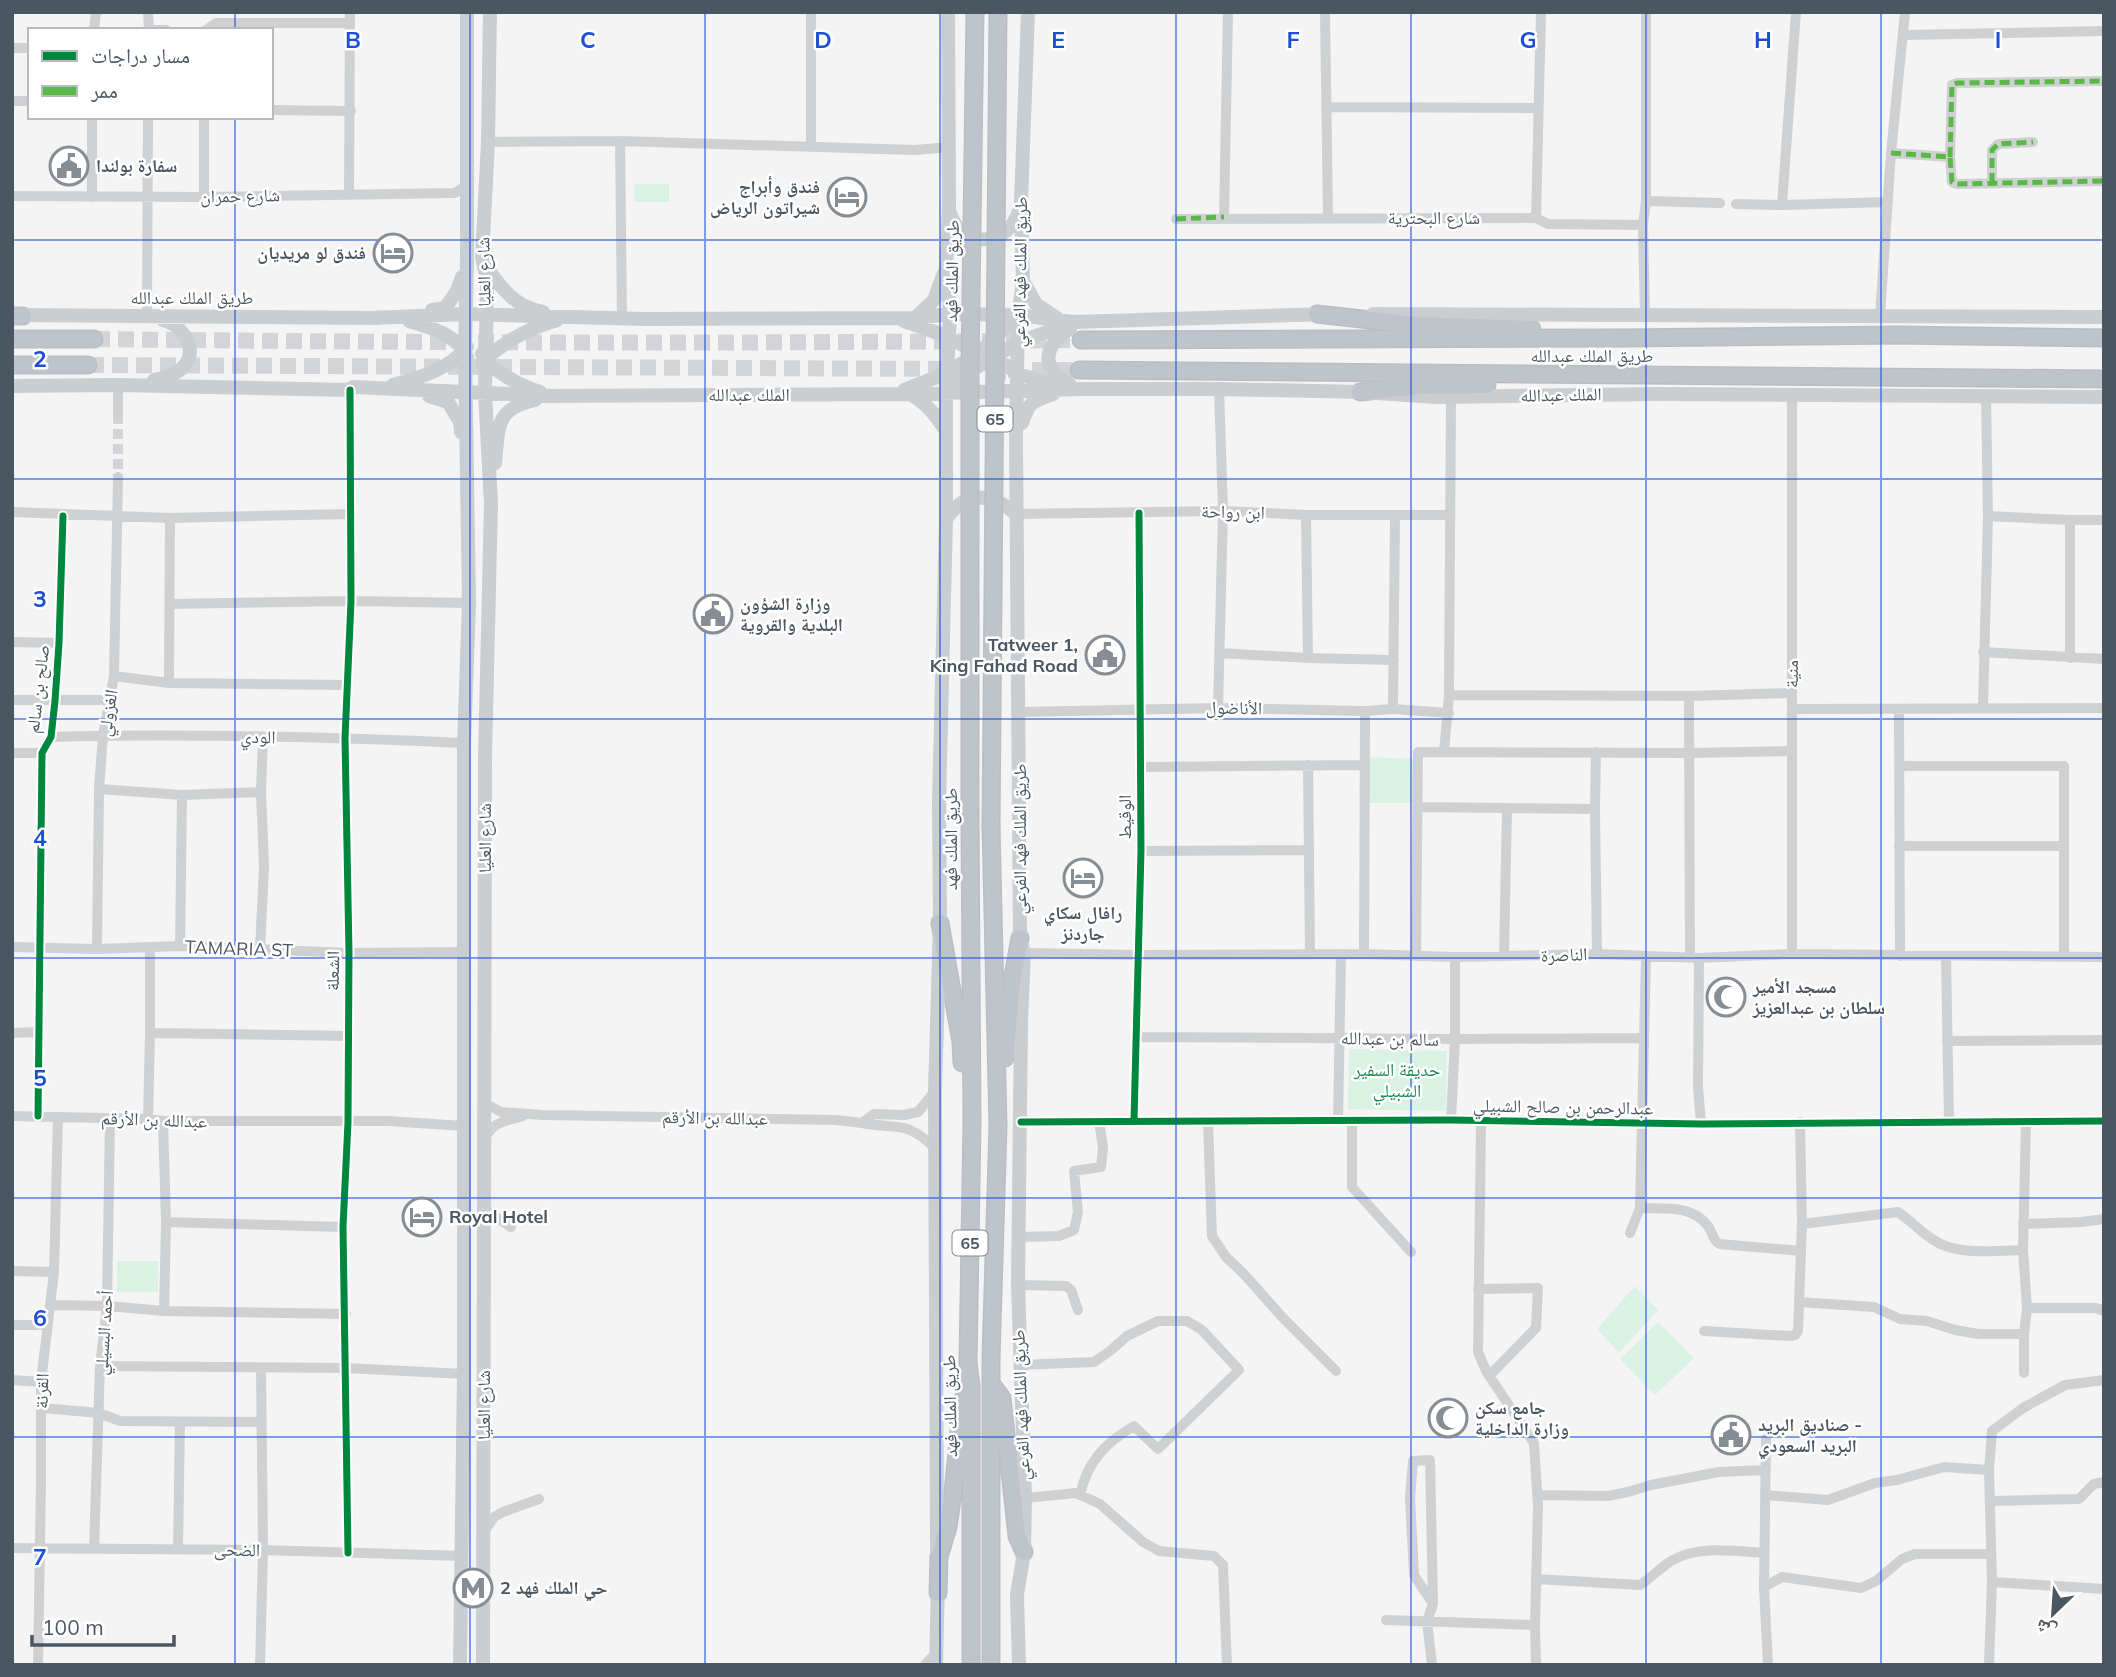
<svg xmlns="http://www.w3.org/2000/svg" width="2116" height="1677" viewBox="0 0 2116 1677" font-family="Mulish,'Noto Naskh Arabic',sans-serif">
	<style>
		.green { fill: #d9f2e3 }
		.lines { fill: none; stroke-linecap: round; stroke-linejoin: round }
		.minor-tunnel { stroke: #d2d4d7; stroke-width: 10; stroke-dasharray: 10 5; stroke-linecap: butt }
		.highway-tunnel { stroke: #d2d4d7; stroke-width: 16; stroke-dasharray: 16 8; stroke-linecap: butt }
		.highway-casing { stroke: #b9bec3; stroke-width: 19 }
		.minor { stroke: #ced0d2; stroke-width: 10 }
		.major { stroke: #caced1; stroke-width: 14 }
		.highway { stroke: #bec4c9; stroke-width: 16 }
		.highway-bridge-casing { stroke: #b9bec3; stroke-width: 19; stroke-linecap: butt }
		.highway-bridge { stroke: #bec4c9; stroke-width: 16 }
		.quiet { stroke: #58b947; stroke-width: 5; stroke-dasharray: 10 5; stroke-linecap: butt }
		.cycleway-casing { stroke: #fff; stroke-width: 11 }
		.cycleway { stroke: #00873e; stroke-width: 7 }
		.grid { fill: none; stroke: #1d4ed8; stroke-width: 2; stroke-opacity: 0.55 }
		.labels { text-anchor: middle; stroke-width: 5; stroke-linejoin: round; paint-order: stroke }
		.shield { fill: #fff; stroke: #808990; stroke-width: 2 }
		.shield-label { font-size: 16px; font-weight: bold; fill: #4a5661 }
		.poi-label { font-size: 18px; font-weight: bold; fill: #4a5661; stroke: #fff; text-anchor: start }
		.street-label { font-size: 18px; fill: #4a5661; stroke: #fff }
		.park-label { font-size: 18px; fill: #17864f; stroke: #fff }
		.grid-label { font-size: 23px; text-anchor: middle; font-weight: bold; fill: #1d4ed8; stroke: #fff; stroke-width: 5; stroke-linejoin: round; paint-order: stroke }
	</style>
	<rect width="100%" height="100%" fill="#f4f4f4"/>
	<!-- green -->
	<path class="green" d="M634,184h35v18h-34z
		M1369,757l45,2v44h-45z
		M1349,1049l98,2 -1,60 -98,-2z
		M117,1261h41v31h-41z
		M1635,1286l23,24 -39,43 -22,-24z
		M1658,1322l36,36 -39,37 -35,-36z"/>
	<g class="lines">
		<!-- minor-tunnel -->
		<path class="minor-tunnel" d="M118,414v63"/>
		<!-- highway-tunnel -->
		<path class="highway-tunnel" d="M94,339c329,4 658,5 987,1
			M88,365l869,4
			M1008,370h71"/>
		<defs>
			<path id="highway" d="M1317,314l98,11 117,4
				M12,316h11
				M12,339h82
				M1081,340l544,-2 274,-3 205,3
				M12,365h76
				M1079,370l1025,9
				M1360,392l59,-6 68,-1
				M970,821l2,301 -4,241 3,23v279
				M991,826l7,300 -7,232v307
				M940,923l21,119 1,21
				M1005,1058l7,-76 8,-44
				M991,1383l11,15 15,138 7,16
				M938,1593l1,-36 9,-30 5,-34 9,-93"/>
		</defs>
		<!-- highway casing -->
		<use href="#highway" class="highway-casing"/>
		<!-- minor -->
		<path class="minor" d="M148,12l1,18
			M811,12v134
			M1325,12l3,205
			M1796,12l-14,193 106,-3
			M94,30l2,-18
			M149,30h17
			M206,30l10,-7h134
			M1904,35l200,-4
			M12,48h18
			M12,101h18
			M1326,107l211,1
			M271,110l80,1
			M92,117v80
			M620,141l2,177
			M488,142l132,-1 295,9 34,-3
			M1891,153l59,4 2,25 5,2 147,-3
			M1950,157l2,-72 5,-2 147,-2
			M1992,183v-33l6,-6 35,-2
			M349,195l1,-183
			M12,196l192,1 251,-4 11,-7
			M204,197v-80
			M1646,201l74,2
			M1736,204l46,1
			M1224,217l4,-205
			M1536,218l5,-206
			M1176,219l360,-1 12,6 95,1
			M1645,315l-2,-90 3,-24v-189
			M1880,316l11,-163 14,-141
			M147,317l1,-200
			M118,385v29
			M12,512l158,6 179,-4
			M1016,514l207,-3 83,4h144
			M1306,515l2,143
			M1988,516l82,4h34
			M170,604l181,-3 118,2
			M12,642l47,1
			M1983,652l121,7
			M1219,653l89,5 86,2
			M2070,658v-138
			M114,676l55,7 178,2
			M169,683l1,-165
			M1449,695l240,1 103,-3
			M1689,696l1,260
			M12,700h96
			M1983,707l5,-191 -2,-121
			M1218,708l5,-197 -4,-122
			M1393,709l2,-194
			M1792,709l312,-1
			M1899,709l1,247
			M1019,712l199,-4 147,3 28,-2 56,4
			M51,737c138,-4 276,0 413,6
			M1444,752l5,-57 2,-298
			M1596,752l-1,57 2,145
			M12,753h30
			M1308,765l2,189
			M1899,766h165v191
			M1141,767l224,-2
			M99,789l83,6 79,-3
			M1419,807l176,2
			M1899,846h164
			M1141,851l168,-1
			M180,946l2,-151
			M12,947l85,2 83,-3 169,7 117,-1
			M97,949l2,-160 4,-54 11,-59 4,-199
			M260,950l4,-84 -3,-74 2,-55
			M1024,953l115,2 225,-1 91,3 142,-3 102,4 93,-4 312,3
			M1364,954l1,-243
			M1792,954v-560
			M1416,956l2,-204 272,1 101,-2
			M1504,956l3,-147
			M1946,956l3,167
			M1699,958l-1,129 3,37
			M12,1033l26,-1
			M150,1033l198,3
			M1137,1037l318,2 188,-1
			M1947,1041l157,-1
			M485,1103l16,9 42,3 293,5 26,3 12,-9 30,1 14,-3 17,-21
			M12,1116l136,3 15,2h224l77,5
			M38,1116l4,-363 9,-16 4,-36 4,-58 4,-127
			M148,1119l2,-86v-85
			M1134,1120l7,-269 -2,-338
			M1451,1120l4,-81v-82
			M163,1121l3,101 -2,89
			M1338,1121l3,-167
			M1021,1122l430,-2 250,4 403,-3
			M1208,1122l4,114 14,21 17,16 40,45 53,53
			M1352,1122v65l59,65
			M1481,1122l-3,230 8,19 48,72 4,63 -3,119 1,40
			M862,1123c36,7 43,-4 74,26
			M485,1138c8,-17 22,-17 38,-22
			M1640,1208c23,1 52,-4 68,18 5,7 4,14 12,18l81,7
			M484,1209l27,18
			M166,1222l177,5
			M1802,1224l96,-12c12,8 22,19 34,27 26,18 62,11 91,11
			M2023,1224l59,-2 22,-3
			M1630,1233l10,-25 6,-251
			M1018,1237l41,-1 15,-6 4,-18 -4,-41 27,-4 2,-20 -4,-25
			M12,1271l42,1
			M1018,1285l48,1 5,4 7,20
			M1478,1289l60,-1 -2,40 -47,48
			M1799,1302l75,5 26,12 27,2 28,9 23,4h46
			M51,1305l56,1 57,5 182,3
			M2027,1308h69l8,3
			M12,1325h36
			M1704,1331l86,5 5,-1 3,-4 4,-107 -2,-102
			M1019,1365l75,-3 16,-11 17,-15 31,-15h29l15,9 37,40 -81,79 -24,-23c-29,17 -47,36 -54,69
			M100,1366l246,2 118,6
			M2024,1373v-39l3,-26 -4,-58 3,-127
			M12,1380l29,2
			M42,1408l57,5 21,8 140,1
			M1766,1439l-2,148 4,78
			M1538,1495l69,1 21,-4 23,-7 68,-13 47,-2
			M1765,1495l63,5 47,-17 22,-3 47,-13 45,3
			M1025,1498l51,-5 24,11 43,38 16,9 55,5 9,9 4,100
			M1991,1501l88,-2 15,-15 10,-2
			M484,1532l10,-15 9,-5 36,-13
			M12,1548l251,2 199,6
			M94,1549l6,-183 7,-60 3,-188
			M178,1549l2,-126
			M348,1553l-5,-326 5,-105 1,-169 -4,-215 6,-137 -1,-211
			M1536,1579l104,6c11,-7 20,-17 31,-24 26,-16 64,-10 93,-8
			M1992,1582l112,7
			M1764,1587l18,-10 79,11 15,-7 26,-22 13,-5h76
			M1386,1620l149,5
			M38,1665l3,-186v-97l13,-110 4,-154
			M260,1665l3,-115 -2,-182
			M925,1665l11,-12
			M1432,1665l-5,-44 6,-17 -3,-144 -17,1 -3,37 4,77 19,29
			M1989,1665l3,-83 -3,-112 3,-39 31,-23 42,-23 39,-5"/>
		<!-- major -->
		<path class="major" d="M950,213c11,37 58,34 69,-2
			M487,267c14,22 29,40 56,45
			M1023,281l13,23 21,14
			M432,310l13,-2 12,-17 5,-14
			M1373,314l731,3
			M14,315l364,3
			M371,318l94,-4 181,5 269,-1 35,-4 68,1 56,7 254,-8
			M915,318l19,-18 10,-27
			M409,321c20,6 49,14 58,36
			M904,321c33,11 75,25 95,56
			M482,354c11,18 39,32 58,38
			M989,355l32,20 31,9
			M482,363l3,-4c24,-20 43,-30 72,-39
			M154,380c12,-2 26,-6 33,-18 10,-17 -8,-39 -24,-42
			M1069,383c-30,-14 -25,-38 1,-54
			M393,385c26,-7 57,-16 74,-38
			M12,386l106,-1 232,5 3,-3 199,9 357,-2 173,-5h137l141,3 77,5 223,-3 444,3
			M904,390l43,-17 35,-23 36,-35
			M946,393l31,-26 42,-25 53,-19
			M910,394c17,10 25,20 36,37
			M429,396l19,6 12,20 1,10
			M1022,423c7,-21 10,-22 31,-29
			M495,463c4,-35 -1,-54 40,-63
			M946,519c5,-6 10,-13 17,-17 18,-11 40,0 53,12
			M937,1551l-2,-460 5,-168 -1,-120 7,-284v-126l4,-79 -4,-46 3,-60 -1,-196
			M460,1665l4,-291v-631l5,-140 -4,-253 2,-91v-247
			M483,1665l2,-907 6,-255 -6,-109 2,-114 -5,-22 6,-116 2,-130
			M936,1665l2,-83
			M1019,1665l-2,-70 7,-43 1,-54 -7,-213 3,-264 3,-68 -4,-15 -4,-500 2,-123 5,-34 -2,-79 7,-190"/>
		<!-- highway -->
		<use href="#highway" class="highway"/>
		<defs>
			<path id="highway-bridge" d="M970,821v-453l5,-356
				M991,826l7,-814"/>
		</defs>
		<!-- highway-bridge casing -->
		<use href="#highway-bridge" class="highway-bridge-casing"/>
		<!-- highway-bridge -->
		<use href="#highway-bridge" class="highway-bridge"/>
		<!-- quiet -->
		<path class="quiet" d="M1891,153l59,4 2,25 5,2 147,-3
			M1950,157l2,-72 5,-2 147,-2
			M1992,183v-33l6,-6 35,-2
			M1176,219l48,-2"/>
		<defs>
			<path id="cycleway" d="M38,1116l4,-363 9,-16 4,-36 4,-58 4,-127
				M1134,1120l7,-269 -2,-338
				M1021,1122l430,-2 250,4 403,-3
				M348,1553l-5,-326 5,-105 1,-169 -4,-215 6,-137 -1,-211"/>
		</defs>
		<!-- cycleway casing -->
		<use href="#cycleway" class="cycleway-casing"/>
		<!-- cycleway -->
		<use href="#cycleway" class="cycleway"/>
	</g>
	<!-- grid -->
	<path class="grid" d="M235,12v18M470,12v1653M705,12v1653M940,12v1653M1176,12v1653M1411,12v1653M1646,12v1653M1881,12v1653M235,117v1548M12,240h2092M12,479h2092M12,719h2092M12,958h2092M12,1198h2092M12,1437h2092"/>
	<!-- icons -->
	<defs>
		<symbol id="civic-ring" viewBox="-11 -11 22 22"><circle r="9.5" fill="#fff" stroke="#868d94" stroke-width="1.5"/><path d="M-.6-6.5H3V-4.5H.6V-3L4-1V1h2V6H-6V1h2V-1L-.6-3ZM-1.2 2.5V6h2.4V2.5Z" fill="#868d94"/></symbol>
		<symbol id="hotel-ring" viewBox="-11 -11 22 22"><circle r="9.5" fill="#fff" stroke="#868d94" stroke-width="1.5"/><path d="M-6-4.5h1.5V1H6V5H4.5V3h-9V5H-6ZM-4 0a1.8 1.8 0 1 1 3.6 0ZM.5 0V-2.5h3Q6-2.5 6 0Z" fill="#868d94"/></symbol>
		<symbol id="mosque-ring" viewBox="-11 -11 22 22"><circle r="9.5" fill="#fff" stroke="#868d94" stroke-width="1.5"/><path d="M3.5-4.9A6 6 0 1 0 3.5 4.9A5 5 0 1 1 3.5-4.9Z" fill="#868d94"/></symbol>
		<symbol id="metro-ring" viewBox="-11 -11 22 22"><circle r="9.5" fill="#fff" stroke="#868d94" stroke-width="1.5"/><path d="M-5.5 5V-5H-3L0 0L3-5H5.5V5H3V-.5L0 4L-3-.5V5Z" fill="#868d94"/></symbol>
	</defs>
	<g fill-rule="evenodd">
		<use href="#civic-ring" x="47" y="144" width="44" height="44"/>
		<use href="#hotel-ring" x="825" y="175" width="44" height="44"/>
		<use href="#hotel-ring" x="371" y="231" width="44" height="44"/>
		<use href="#civic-ring" x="691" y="592" width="44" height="44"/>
		<use href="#civic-ring" x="1083" y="633" width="44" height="44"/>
		<use href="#hotel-ring" x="1061" y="856" width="44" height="44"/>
		<use href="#mosque-ring" x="1704" y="975" width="44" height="44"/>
		<use href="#hotel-ring" x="400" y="1195" width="44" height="44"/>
		<use href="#mosque-ring" x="1426" y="1396" width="44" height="44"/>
		<use href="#civic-ring" x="1709" y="1413" width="44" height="44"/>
		<use href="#metro-ring" x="451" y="1566" width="44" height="44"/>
	</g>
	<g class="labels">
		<!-- shield labels -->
		<g class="shield">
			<rect x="977.5" y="406.5" width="35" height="25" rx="5"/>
			<rect x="952.5" y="1230.5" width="35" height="25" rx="5"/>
		</g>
		<g class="shield-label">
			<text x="995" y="425">65</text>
			<text x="970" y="1249">65</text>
		</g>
		<!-- poi labels -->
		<g class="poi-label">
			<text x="96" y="172">سفارة بولندا</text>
			<text x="820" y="193" text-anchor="end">فندق وأبراج<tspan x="820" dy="21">شيراتون الرياض</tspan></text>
			<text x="366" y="259" text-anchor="end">فندق لو مريديان</text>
			<text x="740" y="610">وزارة الشؤون<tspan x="740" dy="21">البلدية والقروية</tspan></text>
			<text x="1078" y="651" text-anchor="end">Tatweer 1,<tspan x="1078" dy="21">King Fahad Road</tspan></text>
			<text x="1083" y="919" text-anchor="middle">رافال سكاي<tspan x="1083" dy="21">جاردنز</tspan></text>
			<text x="1753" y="993">ٍمسجد الأمير<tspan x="1753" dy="21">سلطان بن عبدالعزيز</tspan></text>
			<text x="449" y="1223">Royal Hotel</text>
			<text x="1475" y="1414">جامع سكن<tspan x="1475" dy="21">وزارة الداخلية</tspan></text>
			<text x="1758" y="1431">صناديق البريد -<tspan x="1758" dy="21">البريد السعودي</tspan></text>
			<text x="500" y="1594">حي الملك فهد 2</text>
		</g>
		<!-- street labels -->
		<g class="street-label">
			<text transform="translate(240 196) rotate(-1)" y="6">شارع حمران</text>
			<text x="1434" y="224">شارع البحترية</text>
			<text transform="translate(952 271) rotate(-89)" y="6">طريق الملك فهد</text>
			<text transform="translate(484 272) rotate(-91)" y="6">شارع العليا</text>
			<text transform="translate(1020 272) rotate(-89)" y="6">طريق الملك فهد الفرعي</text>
			<text x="192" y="304">طريق الملك عبدالله</text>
			<text x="1592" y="362">طريق الملك عبدالله</text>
			<text x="749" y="401">الملك عبدالله</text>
			<text transform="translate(1561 395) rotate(-1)" y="6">الملك عبدالله</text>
			<text transform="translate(1233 512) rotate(1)" y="6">ابن رواحة</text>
			<text transform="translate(1792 674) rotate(-90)" y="6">منية</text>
			<text transform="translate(38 689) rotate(-83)" y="6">صالح بن سالم</text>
			<text transform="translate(1234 708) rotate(1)" y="6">الأناضول</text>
			<text transform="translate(108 713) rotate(-81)" y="6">الغزولي</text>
			<text transform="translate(258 737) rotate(1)" y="6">الودي</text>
			<text transform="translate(1125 817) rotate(-90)" y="6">الوقيط</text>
			<text transform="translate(485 838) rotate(-90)" y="6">شارع العليا</text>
			<text transform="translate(951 839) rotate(-90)" y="6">طريق الملك فهد</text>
			<text transform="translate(1020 839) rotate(-90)" y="6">طريق الملك فهد الفرعي</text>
			<text transform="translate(239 949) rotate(2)" y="6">TAMARIA ST</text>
			<text transform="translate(1564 955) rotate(-2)" y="6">الناصرة</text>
			<text transform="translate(333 971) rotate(-89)" y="6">الشعلة</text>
			<text transform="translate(1390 1039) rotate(1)" y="6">سالم بن عبدالله</text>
			<text transform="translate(1563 1107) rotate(1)" y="6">عبدالرحمن بن صالح الشبيلي</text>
			<text transform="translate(715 1118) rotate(1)" y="6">عبدالله بن الأرقم</text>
			<text transform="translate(154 1120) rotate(2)" y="6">عبدالله بن الأرقم</text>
			<text transform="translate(104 1333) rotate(-86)" y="6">أحمد البسيلي</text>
			<text transform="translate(42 1391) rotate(-88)" y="6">القرنة</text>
			<text transform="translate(484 1405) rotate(-90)" y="6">شارع العليا</text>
			<text transform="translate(1021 1405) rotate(-92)" y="6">طريق الملك فهد الفرعي</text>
			<text transform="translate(950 1406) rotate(-91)" y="6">طريق الملك فهد</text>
			<text transform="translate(237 1550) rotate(1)" y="6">الضحى</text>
		</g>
		<!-- park labels -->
		<g class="park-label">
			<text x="1397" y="1076">حديقة السفير<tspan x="1397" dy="21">الشبيلي</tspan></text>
		</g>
	</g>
	<g class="grid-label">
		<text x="353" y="48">B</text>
		<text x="588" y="48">C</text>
		<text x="823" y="48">D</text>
		<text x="1058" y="48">E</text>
		<text x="1293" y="48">F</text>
		<text x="1528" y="48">G</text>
		<text x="1763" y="48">H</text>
		<text x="1998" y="48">I</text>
		<text x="40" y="367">2</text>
		<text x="40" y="607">3</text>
		<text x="40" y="846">4</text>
		<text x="40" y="1086">5</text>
		<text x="40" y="1326">6</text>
		<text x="40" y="1565">7</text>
	</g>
	<!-- border -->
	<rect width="2116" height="1677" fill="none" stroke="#4a5661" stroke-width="28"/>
	<!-- legend -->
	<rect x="28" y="28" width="245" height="91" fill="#ffffff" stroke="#b7bbc0" stroke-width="2"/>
	<rect x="42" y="51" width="35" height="10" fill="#00873e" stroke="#b7bbc0" stroke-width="2"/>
	<text x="91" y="63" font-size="21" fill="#4a5661">مسار دراجات</text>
	<rect x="42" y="86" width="35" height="10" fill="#58b947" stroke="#b7bbc0" stroke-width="2"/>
	<text x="91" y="98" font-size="21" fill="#4a5661">ممر</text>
	<!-- north arrow -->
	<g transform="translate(2053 1614) rotate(205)" stroke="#ffffff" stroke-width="5" paint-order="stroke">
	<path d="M0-5L12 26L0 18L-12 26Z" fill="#4a5661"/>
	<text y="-10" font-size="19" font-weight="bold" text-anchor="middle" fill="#4a5661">ش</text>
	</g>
	<!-- scale -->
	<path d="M32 1635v10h142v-10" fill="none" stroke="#4a5661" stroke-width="3.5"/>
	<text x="42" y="1635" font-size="21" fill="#4a5661" stroke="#ffffff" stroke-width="5" paint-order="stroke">100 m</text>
</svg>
